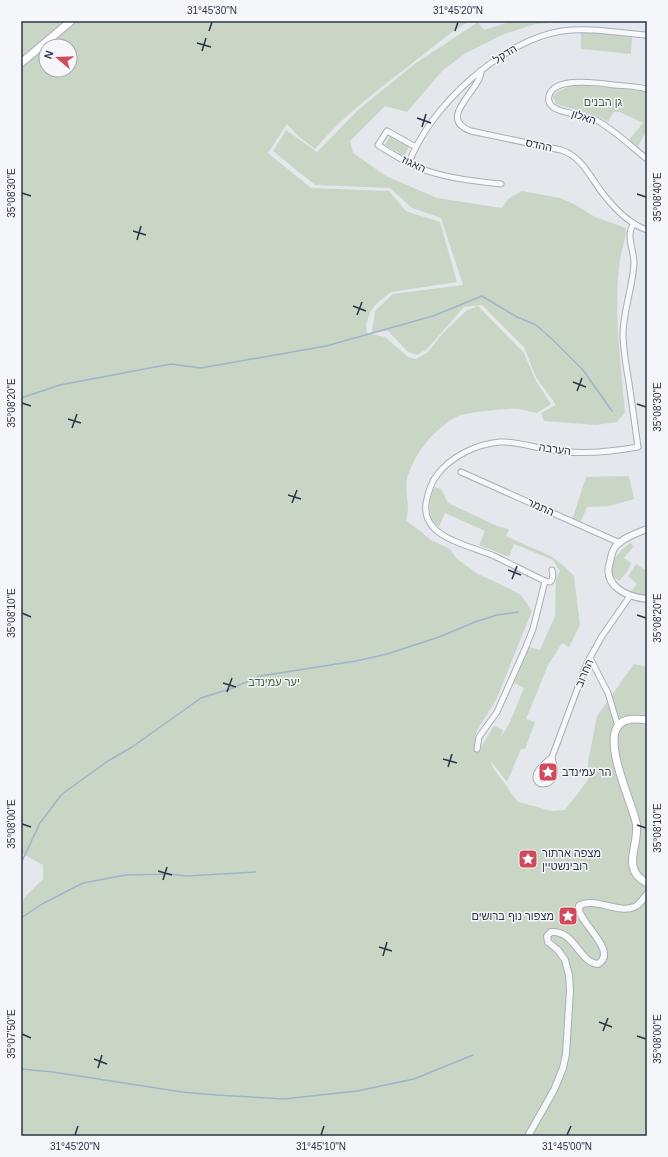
<svg xmlns="http://www.w3.org/2000/svg" width="668" height="1157" viewBox="0 0 668 1157" font-family="Arial,Heebo,sans-serif">
	<style>
		.green { fill: #c9d6c5; fill-rule: evenodd }
		.lines { fill: none; stroke-linecap: round; stroke-linejoin: round }
		.stream { stroke: #9fb4cc; stroke-width: 1.5 }
		.minor-casing { stroke: #a9aeb7; stroke-width: 7 }
		.tertiary-casing { stroke: #a9aeb7; stroke-width: 8 }
		.secondary-casing { stroke: #a9aeb7; stroke-width: 9 }
		.minor { stroke: #f7f8fa; stroke-width: 5 }
		.tertiary { stroke: #f7f8fa; stroke-width: 6 }
		.secondary { stroke: #fff; stroke-width: 7 }
		.ticks { fill: none; stroke: #2b3445; stroke-width: 1.5 }
		.labels { text-anchor: middle; stroke-width: 3; stroke-linejoin: round; paint-order: stroke }
		.street-label { font-size: 11px; fill: #2b3445; stroke: #f4f6f9 }
		.park-label { font-size: 11px; fill: #3f6138; stroke: #f4f6f9 }
		.poi-label { font-size: 11px; fill: #2b3445; stroke: #f4f6f9; text-anchor: start }
		.neatline { fill: none; stroke: #2b3445; stroke-width: 1.5 }
		.ticks-label { font-size: 10px; text-anchor: middle; fill: #2b3445 }
	</style>
	<rect width="100%" height="100%" fill="#e4e7ec"/>
	<!-- green -->
	<path class="green" d="M21,21h448c-21,13 -40,29 -59,44 -35,27 -66,50 -95,84l-17,-13 -11,-12 -19,29 43,35 78,3 17,20 34,11 17,60 -66,10 -15,12 -6,8 -4,13 1,8 18,4 23,20 8,2 12,-7 15,-19 24,-23 11,-4 46,47 12,28 15,23 -14,9c-6,-1 -12,-3 -18,-4 -11,-1 -51,3 -61,7 -24,13 -41,34 -50,59 -4,11 0,22 0,33 0,4 -1,9 -2,12l25,20 19,9 7,10 21,15 26,12 17,9 11,16 -36,89 -19,30 -2,8 1,8 5,1 13,-21 9,4 -2,7 9,-15 14,-34 -10,-5 15,-36 11,3 15,-34 1,-37 4,-8 -7,-11 -39,-16 -5,13 -30,-12 6,-14 -40,-18 -6,14c-13,-12 -10,-24 -5,-40l7,2 7,14 49,23 12,3 -3,7 45,20 13,10 10,10 6,49 -11,22 -7,-4 -14,22 -22,54 9,3 -10,27h-4l-14,33 -16,-21 2,7 25,34 34,9 13,-1 23,-30v-18l9,-46 37,-52 13,3v469h-626v-227l3,-11 19,-19v-14l-22,-12zM46,46h24v24h-24z
		M512,21h69l-45,3 -32,10 -38,19 -23,17 -36,42 -22,-6 -35,35 3,12 33,23 51,22 65,10 6,-9 14,-8 38,7 16,7 19,12 31,11c0,13 -6,25 -7,39 -5,49 2,98 6,146l-8,9 -21,3 -52,-4 -3,-8 15,-8 -20,-28 -12,-30 -42,-42 -18,2 -37,42 -10,6 -9,-3 -20,-21 -16,1 3,-21 18,-17 70,-9 -22,-67 -29,-10 -22,-20 -75,-3 -42,-34 13,-21 31,22 41,-42 58,-47 62,-41 6,8z
		M581,32l51,4 -1,18 -50,-5z
		M578,85l64,6 5,2v44l-3,-2 -6,11 -9,-6 14,-17 -23,-11h-6l-6,10 -11,-6 -41,-12 -3,-7c5,-8 16,-11 25,-12z
		M390,136l19,11 -5,9 -19,-11z
		M629,476l5,23 -25,7 -22,1 -7,16 -8,-3 14,-43z
		M631,542l2,5 -9,11 7,5 -4,9 -8,9c-3,-2 -6,-4 -7,-7 -5,-12 11,-26 19,-32z
		M636,564l9,6 2,-3v28h-15l-3,-1 8,-10 -9,-8z"/>
	<g class="lines">
		<!-- stream -->
		<path class="stream" d="M21,398l39,-13 111,-21 30,4 125,-22 107,-30 49,-20 35,21 19,8 16,14 31,31 29,41
			M21,863l19,-40 22,-29 46,-33 24,-14 69,-49 29,-9 30,-13 96,-15 31,-7 52,-17 36,-15 22,-7 21,-3
			M21,918l21,-14 41,-21 43,-8 43,-1 18,2 69,-4
			M21,1069l32,3 129,20 34,3 68,4 73,-8 57,-12 59,-24"/>
		<defs>
			<path id="minor" d="M481,71c1,18 -46,47 -10,60l90,19c21,6 30,29 43,45 11,14 26,29 43,35
				M647,89c-11,-3 -22,-3 -33,-4 -15,-2 -60,-9 -65,11 -1,4 0,8 4,11 7,6 32,8 43,13 17,9 36,27 51,39
				M416,147l-29,-16 -9,14c13,8 26,17 41,23 26,10 54,13 82,16
				M409,163c20,-56 93,-123 153,-132 28,-4 57,2 85,4
				M461,472l159,71
				M552,570c1,4 2,9 -2,12l-5,-1c-17,-8 -34,-17 -51,-25 -25,-11 -73,-18 -68,-53 2,-10 5,-21 11,-28 14,-19 40,-31 63,-33 18,-1 34,6 51,8 28,5 59,2 87,-3 -3,-21 -6,-42 -9,-64 -3,-17 -6,-34 -6,-51 1,-24 10,-46 11,-69 0,-13 -9,-29 0,-39
				M590,658l18,35 10,33
				M477,749l2,-12 18,-25 28,-63 8,-20 12,-48
				M552,757c-5,5 -23,17 -13,26 3,2 6,1 9,0 10,-6 6,-16 4,-26l35,-94 15,-27 28,-40"/>
			<path id="tertiary" d="M647,529c-10,4 -25,9 -32,18 -3,4 -4,10 -5,15 -8,24 17,35 37,37
				M528,1136l26,-46 9,-22 3,-14 4,-64 -1,-15 -4,-15 -7,-10 -10,-8 -1,-6 4,-4c24,-2 28,31 47,32 22,-13 -23,-44 -19,-58 13,-10 39,8 55,1 6,-2 9,-8 13,-13"/>
			<path id="secondary" d="M21,63l50,-42
				M647,720c-9,-1 -22,-3 -29,6 -14,18 13,75 18,96 5,22 -17,46 11,61"/>
		</defs>
		<!-- minor casing -->
		<use href="#minor" class="minor-casing"/>
		<!-- tertiary casing -->
		<use href="#tertiary" class="tertiary-casing"/>
		<!-- secondary casing -->
		<use href="#secondary" class="secondary-casing"/>
		<!-- minor -->
		<use href="#minor" class="minor"/>
		<!-- tertiary -->
		<use href="#tertiary" class="tertiary"/>
		<!-- secondary -->
		<use href="#secondary" class="secondary"/>
	</g>
	<!-- ticks -->
	<path class="ticks" d="M209,31l3,-9M455,31l3,-9M197,43l14,4M202,51l4,-13M417,118l14,5M422,127l4,-13M22,193l9,3M637,194l9,3M133,231l13,4M137,240l4,-14M353,306l13,5M357,315l5,-13M573,382l13,5M577,391l5,-13M22,403l9,3M637,404l9,3M68,419l13,4M72,428l5,-14M288,495l13,4M292,503l5,-13M508,570l13,5M512,579l5,-13M22,613l9,4M637,615l9,3M223,683l13,4M227,692l5,-14M443,759l14,4M448,767l4,-13M22,824l9,3M637,825l9,3M158,871l14,4M163,880l4,-13M379,947l13,4M383,956l4,-14M599,1022l13,5M603,1031l5,-13M22,1034l9,4M637,1036l9,3M94,1059l13,5M98,1068l4,-13M75,1135l3,-9M321,1135l3,-9M567,1135l4,-9"/>
	<!-- icons -->
	<defs>
		<symbol id="sight-square" viewBox="-11 -11 22 22"><rect x="-9" y="-9" width="18" height="18" rx="4" fill="#d1495b" stroke="#f4f6f9"/><path d="M0-6L1.8-2.2L6-1.7L2.9 1.2L3.7 5.4L0 3.3L-3.7 5.4L-2.9 1.2L-6-1.7L-1.8-2.2Z" fill="#fff"/></symbol>
	</defs>
	<g fill-rule="evenodd">
		<use href="#sight-square" x="537" y="761" width="22" height="22"/>
		<use href="#sight-square" x="517" y="848" width="22" height="22"/>
		<use href="#sight-square" x="557" y="905" width="22" height="22"/>
	</g>
	<g class="labels">
		<!-- street labels -->
		<g class="street-label">
			<text transform="translate(505 54) rotate(-33)" y="4">הדקל</text>
			<text transform="translate(584 117) rotate(19)" y="4">האלון</text>
			<text transform="translate(539 145) rotate(12)" y="4">ההדס</text>
			<text transform="translate(414 164) rotate(25)" y="4">האגוז</text>
			<text transform="translate(555 449) rotate(8)" y="4">הערבה</text>
			<text transform="translate(541 507) rotate(24)" y="4">התמר</text>
			<text transform="translate(584 673) rotate(-67)" y="4">החרוב</text>
		</g>
		<!-- park labels -->
		<g class="park-label">
			<text x="603" y="106">גן הבנים</text>
			<text x="274" y="686">יער עמינדב</text>
		</g>
		<!-- poi labels -->
		<g class="poi-label">
			<text x="562" y="776">הר עמינדב</text>
			<text x="542" y="857">מצפה ארתור<tspan x="542" dy="13">רובינשטיין</tspan></text>
			<text x="554" y="920" text-anchor="end">מצפור נוף ברושים</text>
		</g>
	</g>
	<!-- border -->
	<rect width="668" height="1157" fill="none" stroke="#f4f6f9" stroke-width="44"/>
	<!-- north arrow -->
	<g transform="translate(58 58) rotate(289)"><circle r="19" fill="#f4f6f9" stroke="#a4a8b1"/>
	<path d="M0-3L7 15L0 10L-7 15Z" fill="#d1495b"/>
	<text y="-6" font-size="11" font-weight="bold" text-anchor="middle" fill="#2b3445">N</text>
	</g>
	<rect x="22" y="22" width="624" height="1113" class="neatline"/>
	<g class="ticks-label">
		<text x="212" y="14">31°45'30"N</text>
		<text x="458" y="14">31°45'20"N</text>
		<text transform="translate(11 193) rotate(-90)" y="4">35°08'30"E</text>
		<text transform="translate(657 197) rotate(-90)" y="4">35°08'40"E</text>
		<text transform="translate(11 403) rotate(-90)" y="4">35°08'20"E</text>
		<text transform="translate(657 407) rotate(-90)" y="4">35°08'30"E</text>
		<text transform="translate(11 613) rotate(-90)" y="4">35°08'10"E</text>
		<text transform="translate(657 618) rotate(-90)" y="4">35°08'20"E</text>
		<text transform="translate(11 824) rotate(-90)" y="4">35°08'00"E</text>
		<text transform="translate(657 828) rotate(-90)" y="4">35°08'10"E</text>
		<text transform="translate(11 1034) rotate(-90)" y="4">35°07'50"E</text>
		<text transform="translate(657 1039) rotate(-90)" y="4">35°08'00"E</text>
		<text x="75" y="1150">31°45'20"N</text>
		<text x="321" y="1150">31°45'10"N</text>
		<text x="567" y="1150">31°45'00"N</text>
	</g>
</svg>
